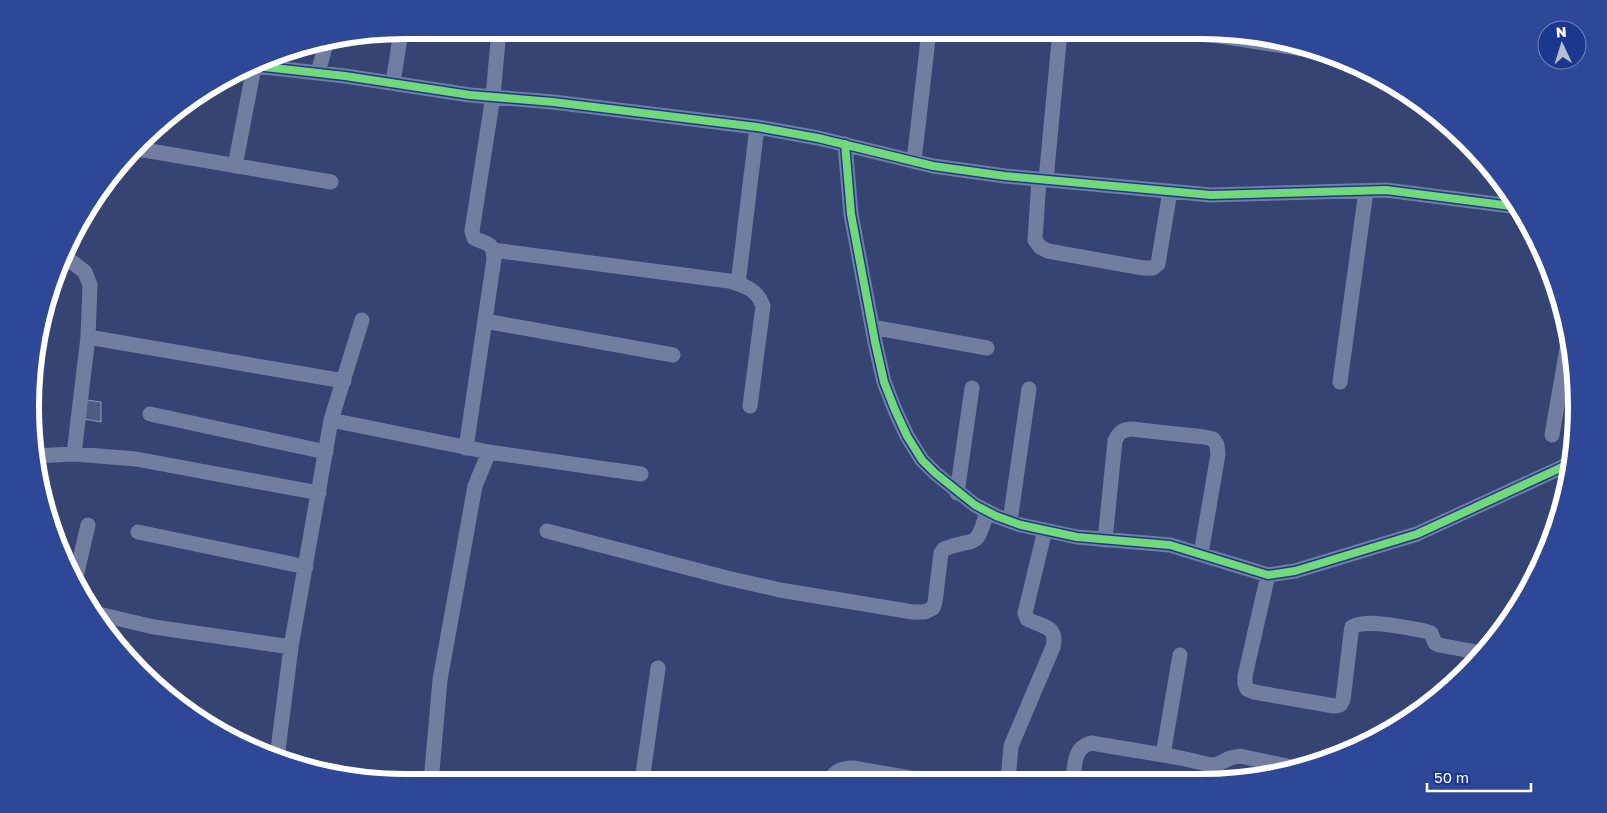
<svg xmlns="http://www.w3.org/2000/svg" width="1607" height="813" viewBox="0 0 1607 813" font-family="'Golos Text',sans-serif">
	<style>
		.building { fill: #505c83; stroke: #929ab6 }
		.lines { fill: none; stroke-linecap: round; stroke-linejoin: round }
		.street { stroke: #727e9f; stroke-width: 15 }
		.cycleway-casing { stroke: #1c378e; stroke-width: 11 }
		.cycleway { stroke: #71d979; stroke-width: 8 }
		.rim { fill: none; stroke: #fff; stroke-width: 6 }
	</style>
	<rect width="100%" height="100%" fill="#364474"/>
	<!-- building -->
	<path class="building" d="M87,400l14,2v20l-17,-3z"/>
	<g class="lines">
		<!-- street -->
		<path class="street" d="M1187,31l136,21
			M256,66l89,10 125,19 83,7 204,25 61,11 115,28 72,10 206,19 175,-5 133,17
			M318,73l8,-30
			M393,83l8,-52
			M845,144l6,70 24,128 9,40 11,28 12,26 15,24 13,13 40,32 21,11 25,9 56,12 93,8 98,30 27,-4 122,-37 154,-71
			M138,149l193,33
			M914,161l15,-130
			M235,166l19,-99
			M1039,179l-4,61 5,7 8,4 95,17h10l5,-4 12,-73
			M1046,180l14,-149
			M493,250l236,31c16,5 28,8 34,25l-13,100
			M63,255l22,17 5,13 -2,52 -14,117
			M738,284l19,-157
			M485,321l188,34
			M872,327l115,21
			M88,337l256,44
			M1340,382l26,-191
			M150,414l176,38
			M331,420l158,32 152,22
			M1552,435l17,-98
			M466,448l28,-189c-1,-18 -7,-14 -20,-21l-2,-7 21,-135 6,-66
			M33,456l41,-2 62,5 183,34
			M957,493l15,-105
			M1010,521l19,-132
			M547,531l180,47 53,12 133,22h12l8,-4 2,-6 6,-49 3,-4c32,-13 32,3 43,-38
			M138,532l168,35
			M1105,540l10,-99c4,-9 7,-11 16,-12l73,8 9,2 4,6 1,9 -17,100
			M1268,575l-23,101v8l2,5 7,3 80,14 6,-1 3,-5 8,-67 1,-6c15,-9 56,1 73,4l6,2 4,10 4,2 43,8
			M75,581l13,-56
			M98,614l56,13 137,20
			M1163,755l17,-100
			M277,758l14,-111 40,-227 31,-100
			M1008,780l3,-34 42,-99c5,-22 -11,-20 -26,-28l-2,-6 20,-83
			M1073,780c2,-15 0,-32 18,-37l90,15 30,7 7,-1 12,-6 10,-2 56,12
			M642,781l16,-113
			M829,781c6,-10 12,-13 24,-13l75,13
			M431,782l9,-102 35,-194 14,-34"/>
		<defs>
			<path id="cycleway" d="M256,66l89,10 125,19 83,7 204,25 61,11 115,28 72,10 206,19 175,-5 133,17
				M845,144l6,70 24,128 9,40 11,28 12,26 15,24 13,13 40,32 21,11 25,9 56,12 93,8 98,30 27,-4 122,-37 154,-71"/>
		</defs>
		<!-- cycleway casing -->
		<use href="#cycleway" class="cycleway-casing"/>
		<!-- cycleway -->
		<use href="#cycleway" class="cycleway"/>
	</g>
	<!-- crop -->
	<path d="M0 0H1607V813H0ZM406 39H1201A367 367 0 0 1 1568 406V407A367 367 0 0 1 1201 774H406A367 367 0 0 1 39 407V406A367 367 0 0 1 406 39Z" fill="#2e4797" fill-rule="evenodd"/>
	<path class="rim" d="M406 39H1201A367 367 0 0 1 1568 406V407A367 367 0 0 1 1201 774H406A367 367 0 0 1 39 407V406A367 367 0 0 1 406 39Z"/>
	<!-- north arrow -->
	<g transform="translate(1562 45) rotate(356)"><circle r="24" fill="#1c378e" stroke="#7787bb"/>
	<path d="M0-4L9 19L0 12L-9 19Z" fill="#b9bece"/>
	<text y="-8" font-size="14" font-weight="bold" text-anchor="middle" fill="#ffffff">N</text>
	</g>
	<!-- scale -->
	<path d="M1427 783v8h104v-8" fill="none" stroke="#ffffff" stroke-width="2.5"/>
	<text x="1434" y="783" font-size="15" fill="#ffffff" stroke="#1c378e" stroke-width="4" paint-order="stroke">50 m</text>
</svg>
